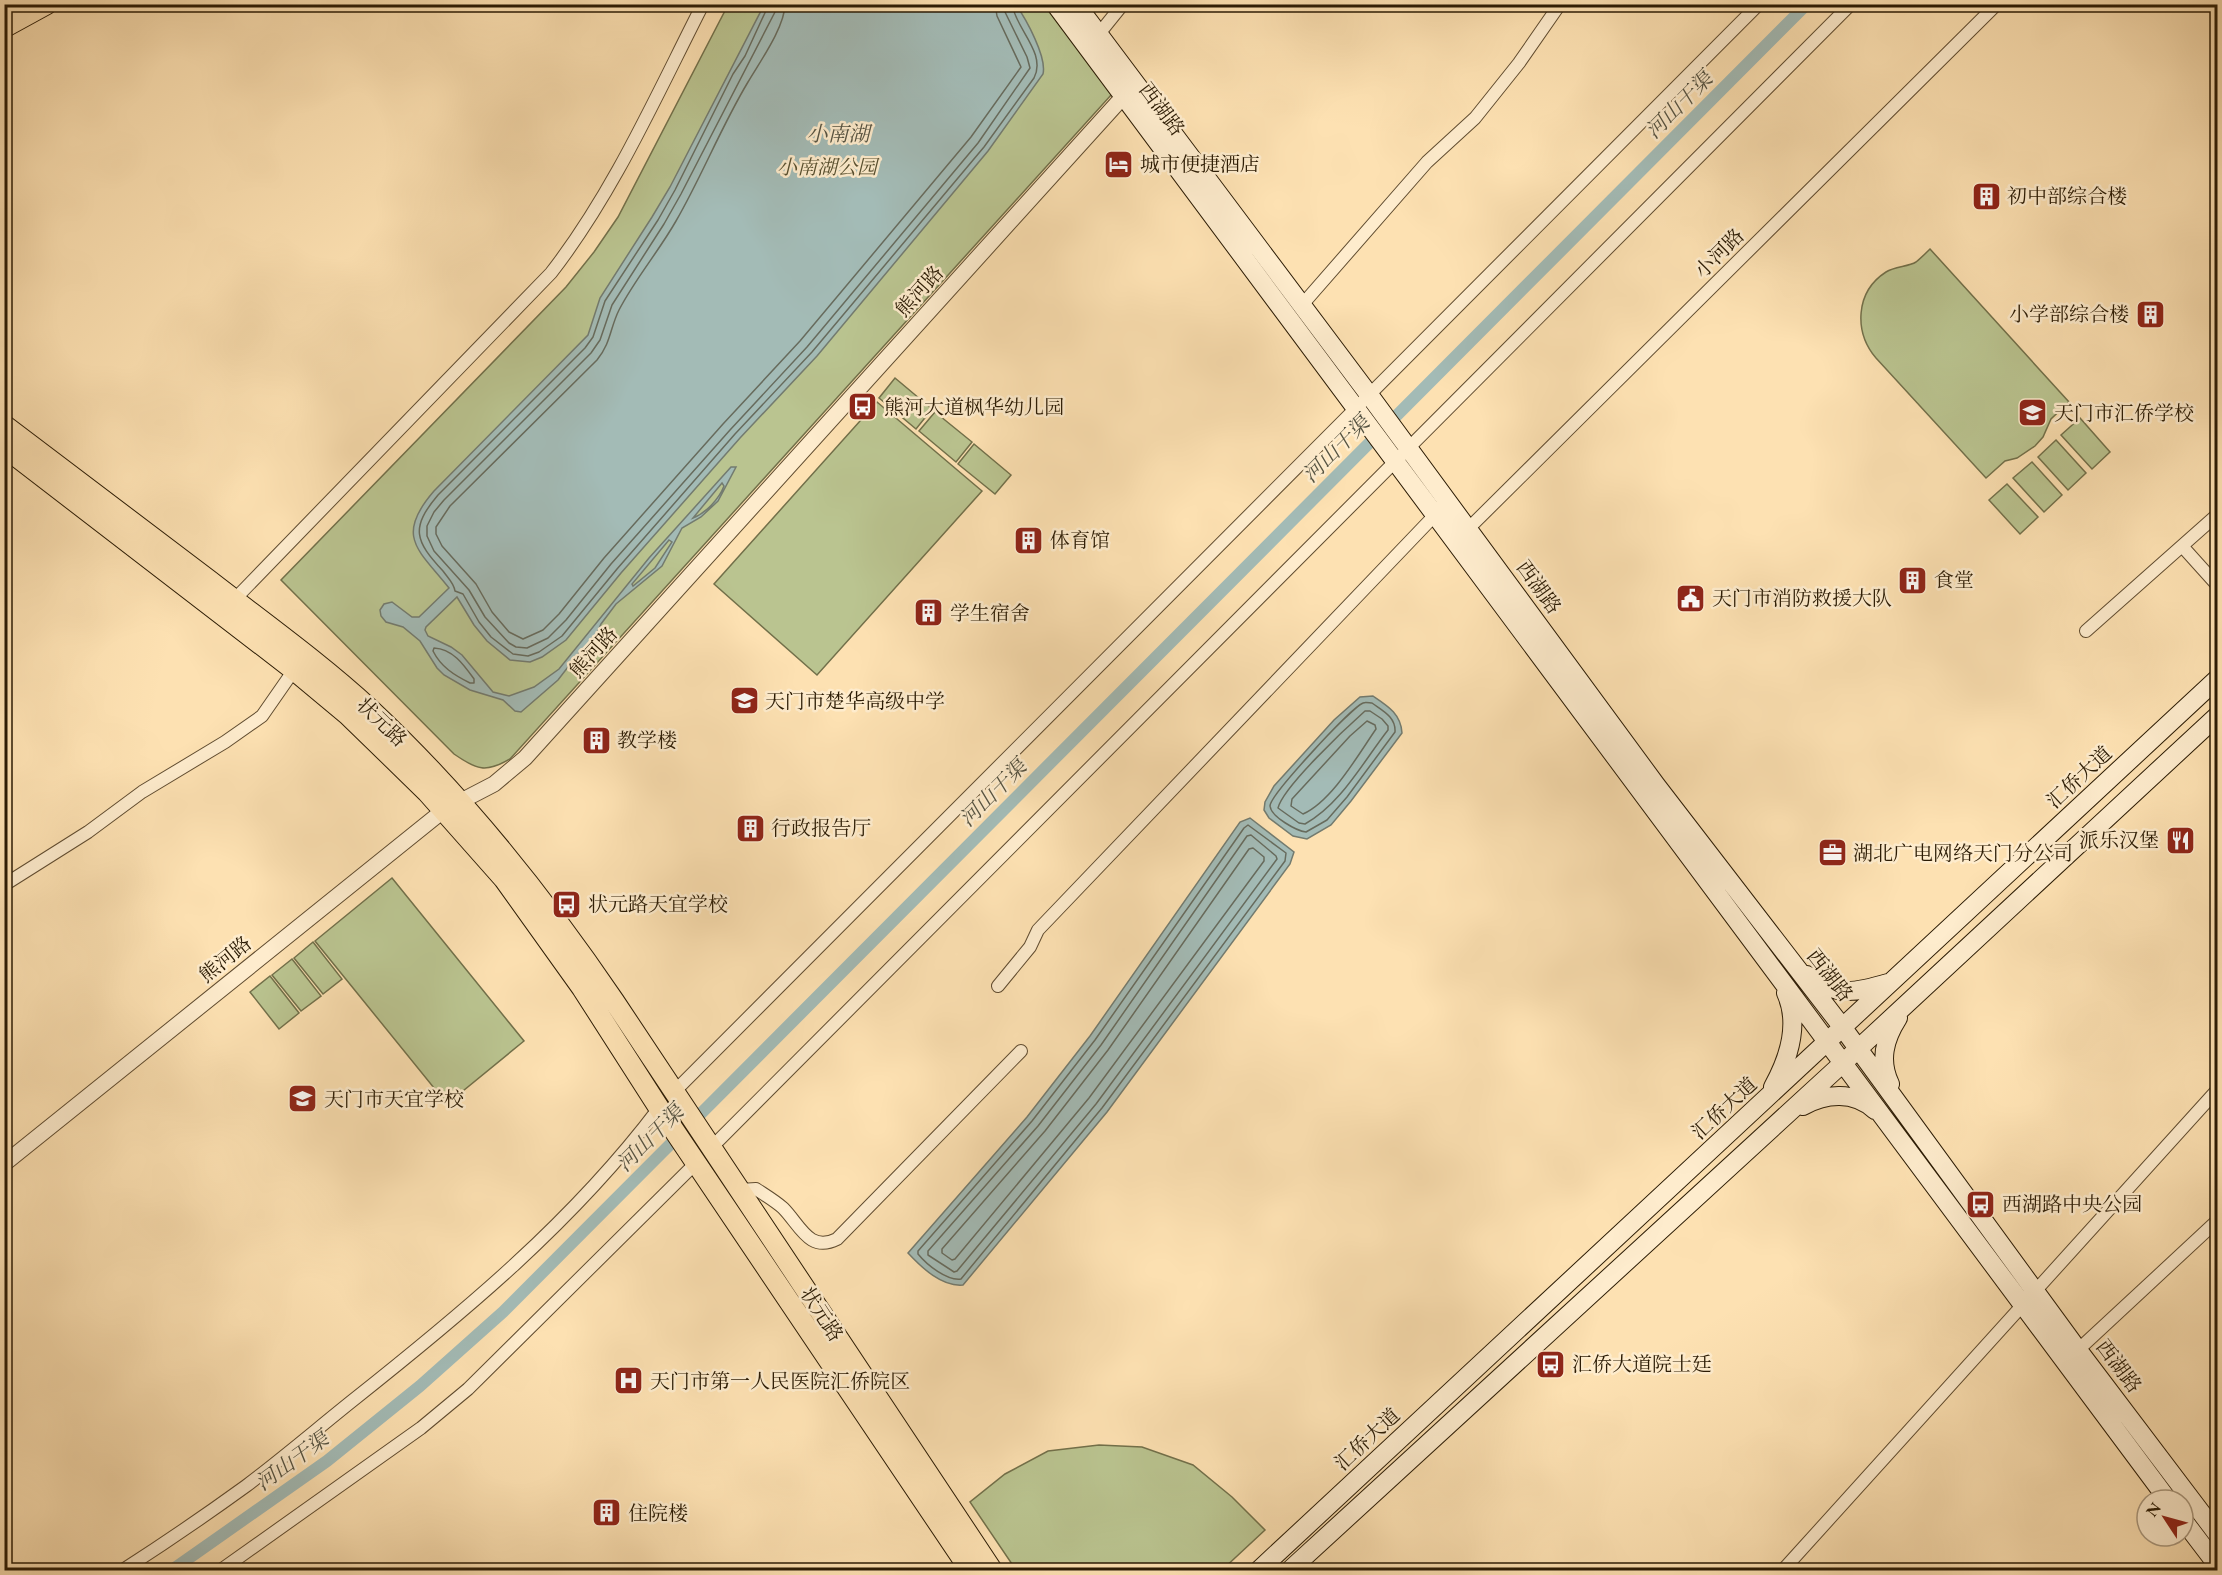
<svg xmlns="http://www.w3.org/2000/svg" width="2222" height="1575" viewBox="0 0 2222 1575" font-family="'EB Garamond','Noto Serif SC',serif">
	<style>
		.green { fill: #bac490; stroke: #72704a; stroke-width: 1.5 }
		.water { fill: #a3bbb6; stroke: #737b6f; stroke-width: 1.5; fill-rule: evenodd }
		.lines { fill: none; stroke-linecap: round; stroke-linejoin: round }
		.shore { stroke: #676b5d; stroke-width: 1.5 }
		.canal { stroke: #a3bbb6; stroke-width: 12 }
		.minor-casing { stroke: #604c30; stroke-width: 14 }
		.tertiary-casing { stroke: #604c30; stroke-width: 17 }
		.secondary-casing { stroke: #2b1b04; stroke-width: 20 }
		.primary-casing { stroke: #2b1b04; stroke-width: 22 }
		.trunk-casing { stroke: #2b1b04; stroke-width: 23 }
		.minor { stroke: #feeccd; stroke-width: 12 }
		.tertiary { stroke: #feeccd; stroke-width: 15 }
		.secondary { stroke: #feeccd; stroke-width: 18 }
		.primary { stroke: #fde1b2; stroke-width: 20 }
		.trunk { stroke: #fde1b2; stroke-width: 21 }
		.labels { text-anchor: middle; stroke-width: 5; stroke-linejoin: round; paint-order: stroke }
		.street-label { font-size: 20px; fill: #2b1b04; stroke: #feeccd }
		.poi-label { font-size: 20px; fill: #2b1b04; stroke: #feeccd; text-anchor: start }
		.park-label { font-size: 20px; font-style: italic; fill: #564e2e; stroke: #feeccd }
		.water-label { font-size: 21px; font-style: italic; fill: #555342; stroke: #feeccd }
	</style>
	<rect width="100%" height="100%" fill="#fde1b2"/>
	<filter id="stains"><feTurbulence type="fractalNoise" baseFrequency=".00333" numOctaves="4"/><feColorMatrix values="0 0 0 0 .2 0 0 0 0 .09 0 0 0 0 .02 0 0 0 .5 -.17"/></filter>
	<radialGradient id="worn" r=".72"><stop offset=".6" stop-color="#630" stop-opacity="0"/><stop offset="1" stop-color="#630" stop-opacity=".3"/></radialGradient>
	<!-- green -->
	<path class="green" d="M728,5h318l66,89 -602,665c-24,14 -33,11 -56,-5l-173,-174 285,-293 28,-35 24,-35z
		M1930,249l139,153 -18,17 -8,18 -8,9 -18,12 -12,3 -19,17 -110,-120c-22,-26 -21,-66 10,-86 9,-6 22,-5 30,-10 5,-4 10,-9 14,-13z
		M895,378l37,31 -16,20 -37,-31z
		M877,402l105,89 -165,184 -103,-91z
		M935,412l37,30 -16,20 -37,-31z
		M2080,418l30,34 -18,17 -31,-34z
		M2056,440l30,33 -18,17 -30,-33z
		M974,444l37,31 -16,19 -37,-30z
		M2032,462l30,33 -18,17 -31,-34z
		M2007,484l31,33 -18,17 -31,-34z
		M392,878l132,163 -77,63 -132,-163z
		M313,942l29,37 -19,15 -29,-36z
		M292,959l29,37 -20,15 -29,-36z
		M270,976l29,37 -20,16 -29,-37z
		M1099,1445l43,2 51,18 39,32 33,33 -43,40h-206l-46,-68 35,-28 43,-23z"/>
	<!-- water -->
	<path class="water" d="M764,5h252c10,14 31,52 27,69l-55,77 -171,205 -77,82 -119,135 -55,67 -24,17 -12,5 -20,-2 -23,-19 -13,-16 -17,-28 -31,30 -1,3 3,6 23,11 11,8 31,37 16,4 25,-9 25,-18 90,-111 82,-91h5l-18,34 -17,16 -19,11 -20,38 -46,38 -15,20 -7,16 -16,14 -20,26 -37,32 -6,-1 -12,-11 -33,-10 -26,-15 -7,-7 -17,-27 -17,-14 -17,-5 -5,-6 -1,-6 4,-6 8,-2 20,15h7l30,-29c-30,-38 -55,-51 -15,-97l154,-156 12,-37 52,-81 18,-30zM722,483l2,3c-5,13 -18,27 -31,32zM669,540l3,2 -17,26 -22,18 -1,-2z
		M1373,696c15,10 28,18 29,37l-51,68 -20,24 -24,14 -14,-3 -24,-18 -5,-8 1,-8 9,-16 60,-66 26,-23z
		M1250,818l44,34 -4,12 -183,248 -144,173c-21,2 -41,-17 -55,-32l119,-136 63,-81 150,-214z"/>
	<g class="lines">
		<!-- shore -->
		<path class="shore" d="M769,4l-24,52 -12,18 -58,116 -17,30 -53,81 -12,36 -8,11 -147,147c-28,33 -23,46 5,76 5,7 11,12 12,20l8,3 16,28 12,15 22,17 15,2 11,-4 23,-16 55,-67 118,-135 77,-82 172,-205 50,-69c13,-25 -19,-50 -22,-74
			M776,4l-1,8 -94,182 -17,30 -52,81 -12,35 -9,13 -147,147 -10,12 -7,14v10l7,15 35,39 16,27 24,26 7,4 11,1 21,-10 18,-18 45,-56 119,-134 77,-83 171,-204 52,-75 -3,-11 -22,-45 -1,-8
			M785,4c0,23 -26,59 -37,78 -27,45 -46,94 -72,139 -17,30 -41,58 -57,89 -9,18 -8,33 -22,50l-147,146 -14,21v7l6,12 34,38 16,28 17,20 14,7 20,-9 16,-16 45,-56 119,-134 77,-83 171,-204 50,-70 -24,-51 -2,-12
			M434,648c19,1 30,17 40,31v4h-4c-16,-8 -29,-16 -37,-32z
			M1372,703c11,8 24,14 23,29l-48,65 -20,23 -21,12c-9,-1 -35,-15 -36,-26 0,-11 80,-97 93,-103 2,-1 7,0 9,0z
			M1365,711h5l12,8 6,7v4c-25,32 -47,74 -83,94l-6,-1 -21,-15c5,-21 69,-81 87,-97z
			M1367,721l8,4 1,4c-18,26 -44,72 -73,85l-12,-8 1,-7 58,-63z
			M1248,825l38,28 -1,8 -183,247 -141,171c-14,2 -34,-14 -43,-25v-3l114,-130 63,-81 149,-212z
			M1251,835l25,21 1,3 -181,245 -139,167 -3,1 -26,-17v-4l110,-125 63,-81 146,-209z
			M1253,848l11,9v4l-175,237 -134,161 -3,1 -10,-7v-4l103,-118 63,-81 141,-201z"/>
		<!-- canal -->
		<path class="canal" d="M172,1570l155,-109 93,-75 83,-74 1304,-1308"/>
		<defs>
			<path id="minor" d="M1094,40l29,-36
				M1302,305l125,-143 48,-44 44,-55 41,-59
				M1468,529l529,-525
				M2182,546l36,40
				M234,600l317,-327c63,-81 105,-177 152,-269
				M2086,631l132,-117
				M4,885l84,-53 54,-40 83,-50 37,-26 32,-46
				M998,986l32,-39 8,-17 397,-415
				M674,1092l1085,-1088
				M711,1148l1140,-1144
				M740,1190l16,-1c9,6 19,12 27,19 17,17 26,45 54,31l184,-188
				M2078,1350l140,-130
				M123,1570c42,-27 83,-55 123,-84 36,-27 71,-57 106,-85 111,-88 221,-179 307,-293
				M221,1570l200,-142 47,-39 229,-227
				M1783,1570l435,-481"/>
			<path id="tertiary" d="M4,1164l440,-354 50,-26 31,-26 606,-670"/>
			<path id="secondary" d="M1055,4l1113,1496
				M1076,4l294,392 286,389 187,243 235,322 140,185
				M1807,975c30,22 47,18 81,8
				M1890,1084c-11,-23 -6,-44 8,-66
				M1773,1087c16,-29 27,-63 13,-94
				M1803,1106c23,-13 51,-15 72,4
				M2183,1520l35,46
				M1259,1570l959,-892
				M1290,1570l554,-508 374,-347"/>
			<path id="primary" d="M4,425c69,52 138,104 206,156 54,42 110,82 160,128 93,87 172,186 244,292l378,569
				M4,447l290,223 54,45 79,77 77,87 78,109 77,120 311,462"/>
			<path id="trunk" d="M4,27l42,-23"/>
		</defs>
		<!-- minor casing -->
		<use href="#minor" class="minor-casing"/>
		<!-- tertiary casing -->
		<use href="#tertiary" class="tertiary-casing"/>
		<!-- secondary casing -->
		<use href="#secondary" class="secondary-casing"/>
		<!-- primary casing -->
		<use href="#primary" class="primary-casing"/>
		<!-- trunk casing -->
		<use href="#trunk" class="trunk-casing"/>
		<!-- minor -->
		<use href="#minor" class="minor"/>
		<!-- tertiary -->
		<use href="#tertiary" class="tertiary"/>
		<!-- secondary -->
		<use href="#secondary" class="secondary"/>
		<!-- primary -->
		<use href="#primary" class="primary"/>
		<!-- trunk -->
		<use href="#trunk" class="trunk"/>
	</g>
	<!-- icons -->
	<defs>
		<symbol id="hotel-square" viewBox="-11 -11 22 22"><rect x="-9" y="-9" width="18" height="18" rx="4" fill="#8f2418" stroke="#feeccd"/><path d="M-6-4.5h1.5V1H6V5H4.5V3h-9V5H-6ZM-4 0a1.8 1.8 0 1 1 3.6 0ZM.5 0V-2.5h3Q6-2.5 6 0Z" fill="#fff"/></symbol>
		<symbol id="building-square" viewBox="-11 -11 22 22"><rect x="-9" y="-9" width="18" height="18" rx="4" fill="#8f2418" stroke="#feeccd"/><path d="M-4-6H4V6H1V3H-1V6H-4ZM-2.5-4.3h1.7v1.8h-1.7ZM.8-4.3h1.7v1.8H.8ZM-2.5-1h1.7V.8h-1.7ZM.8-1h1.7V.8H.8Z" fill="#fff"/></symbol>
		<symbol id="bus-square" viewBox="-11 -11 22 22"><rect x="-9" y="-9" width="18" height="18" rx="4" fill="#8f2418" stroke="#feeccd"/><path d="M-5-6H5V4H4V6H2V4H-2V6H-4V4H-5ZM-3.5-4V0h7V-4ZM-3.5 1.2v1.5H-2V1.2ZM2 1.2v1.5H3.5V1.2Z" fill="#fff"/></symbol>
		<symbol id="school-square" viewBox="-11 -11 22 22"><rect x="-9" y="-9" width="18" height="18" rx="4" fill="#8f2418" stroke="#feeccd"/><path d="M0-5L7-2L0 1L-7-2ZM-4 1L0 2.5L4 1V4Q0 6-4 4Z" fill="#fff"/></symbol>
		<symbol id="civic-square" viewBox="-11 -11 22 22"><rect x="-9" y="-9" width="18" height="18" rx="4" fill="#8f2418" stroke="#feeccd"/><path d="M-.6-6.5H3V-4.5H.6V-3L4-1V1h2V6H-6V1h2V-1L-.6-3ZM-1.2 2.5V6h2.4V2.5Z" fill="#fff"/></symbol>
		<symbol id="restaurant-square" viewBox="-11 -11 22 22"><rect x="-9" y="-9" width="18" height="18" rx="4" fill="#8f2418" stroke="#feeccd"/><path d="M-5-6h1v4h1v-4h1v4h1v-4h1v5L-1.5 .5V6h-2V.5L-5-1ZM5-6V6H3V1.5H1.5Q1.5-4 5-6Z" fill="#fff"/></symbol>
		<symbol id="office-square" viewBox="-11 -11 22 22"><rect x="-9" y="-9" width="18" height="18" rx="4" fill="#8f2418" stroke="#feeccd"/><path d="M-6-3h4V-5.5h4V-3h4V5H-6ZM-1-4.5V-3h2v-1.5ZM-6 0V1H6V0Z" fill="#fff"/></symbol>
		<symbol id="hospital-square" viewBox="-11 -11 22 22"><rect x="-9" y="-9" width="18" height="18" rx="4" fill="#8f2418" stroke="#feeccd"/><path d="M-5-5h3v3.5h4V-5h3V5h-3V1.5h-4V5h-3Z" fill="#fff"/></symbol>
	</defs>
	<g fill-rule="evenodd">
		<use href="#hotel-square" x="1102" y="148" width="33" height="33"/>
		<use href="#building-square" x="1970" y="180" width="33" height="33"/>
		<use href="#building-square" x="2134" y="298" width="33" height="33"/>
		<use href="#bus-square" x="846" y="390" width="33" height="33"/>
		<use href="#school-square" x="2016" y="396" width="33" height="33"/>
		<use href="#building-square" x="1012" y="524" width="33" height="33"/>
		<use href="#building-square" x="1896" y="564" width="33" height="33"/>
		<use href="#civic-square" x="1674" y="582" width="33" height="33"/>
		<use href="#building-square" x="912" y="596" width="33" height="33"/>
		<use href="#school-square" x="728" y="684" width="33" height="33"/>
		<use href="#building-square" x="580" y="724" width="33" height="33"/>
		<use href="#building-square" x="734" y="812" width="33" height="33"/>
		<use href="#restaurant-square" x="2164" y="824" width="33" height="33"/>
		<use href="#office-square" x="1816" y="836" width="33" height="33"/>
		<use href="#bus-square" x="550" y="888" width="33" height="33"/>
		<use href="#school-square" x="286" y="1082" width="33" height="33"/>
		<use href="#bus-square" x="1964" y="1188" width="33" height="33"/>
		<use href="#bus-square" x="1534" y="1348" width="33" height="33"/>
		<use href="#hospital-square" x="612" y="1364" width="33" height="33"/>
		<use href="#building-square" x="590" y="1496" width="33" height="33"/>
	</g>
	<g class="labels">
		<!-- street labels -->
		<g class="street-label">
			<text transform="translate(1162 109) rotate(53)" y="7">西湖路</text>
			<text transform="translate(1719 253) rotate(-45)" y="7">小河路</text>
			<text transform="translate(919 291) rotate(-48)" y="7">熊河路</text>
			<text transform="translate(1539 587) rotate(54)" y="7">西湖路</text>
			<text transform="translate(593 652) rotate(-48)" y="7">熊河路</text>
			<text transform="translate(382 722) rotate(44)" y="7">状元路</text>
			<text transform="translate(2079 777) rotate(-43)" y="7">汇侨大道</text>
			<text transform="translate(225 959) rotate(-39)" y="7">熊河路</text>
			<text transform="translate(1830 975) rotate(52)" y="7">西湖路</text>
			<text transform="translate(1724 1108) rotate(-43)" y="7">汇侨大道</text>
			<text transform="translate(822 1314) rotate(57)" y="7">状元路</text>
			<text transform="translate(2119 1366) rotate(53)" y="7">西湖路</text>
			<text transform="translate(1367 1439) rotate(-43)" y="7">汇侨大道</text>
		</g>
		<!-- poi labels -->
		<g class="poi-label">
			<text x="1140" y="171">城市便捷酒店</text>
			<text x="2007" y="203">初中部综合楼</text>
			<text x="2129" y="321" text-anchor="end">小学部综合楼</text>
			<text x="884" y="414">熊河大道枫华幼儿园</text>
			<text x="2054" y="420">天门市汇侨学校</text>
			<text x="1050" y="547">体育馆</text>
			<text x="1934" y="587">食堂</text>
			<text x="1712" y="605">天门市消防救援大队</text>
			<text x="950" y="620">学生宿舍</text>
			<text x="765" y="708">天门市楚华高级中学</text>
			<text x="617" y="747">教学楼</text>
			<text x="771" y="835">行政报告厅</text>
			<text x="2159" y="847" text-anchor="end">派乐汉堡</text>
			<text x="1853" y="860">湖北广电网络天门分公司</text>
			<text x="588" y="911">状元路天宜学校</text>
			<text x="324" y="1106">天门市天宜学校</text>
			<text x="2002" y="1211">西湖路中央公园</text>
			<text x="1572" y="1371">汇侨大道院士廷</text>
			<text x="650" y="1388">天门市第一人民医院汇侨院区</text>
			<text x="628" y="1520">住院楼</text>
		</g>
		<!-- park labels -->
		<g class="park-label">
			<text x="827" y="174">小南湖公园</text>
		</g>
		<!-- water labels -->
		<g class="water-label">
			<text transform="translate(1679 105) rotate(-45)" y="7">河山干渠</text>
			<text x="838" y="141">小南湖</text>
			<text transform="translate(1336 449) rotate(-45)" y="7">河山干渠</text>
			<text transform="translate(993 793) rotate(-45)" y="7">河山干渠</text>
			<text transform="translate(650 1138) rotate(-45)" y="7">河山干渠</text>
			<text transform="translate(292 1461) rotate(-36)" y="7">河山干渠</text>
		</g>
	</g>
	<!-- margin -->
	<rect width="2222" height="1575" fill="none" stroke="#fde1b2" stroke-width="24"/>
	<rect x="6" y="6" width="2210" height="1563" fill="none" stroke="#2b1b04" stroke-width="3"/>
	<rect x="12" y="12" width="2198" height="1551" fill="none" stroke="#2b1b04" stroke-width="1.5"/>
	<!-- north arrow -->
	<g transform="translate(2165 1518) rotate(306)"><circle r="28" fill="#feeccd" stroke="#aa987d" stroke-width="1.5"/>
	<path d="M0-4.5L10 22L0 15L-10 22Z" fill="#8f2418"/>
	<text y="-9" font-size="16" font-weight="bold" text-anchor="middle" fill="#2b1b04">N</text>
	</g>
	<rect width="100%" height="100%" filter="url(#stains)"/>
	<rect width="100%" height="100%" fill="url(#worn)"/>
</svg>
